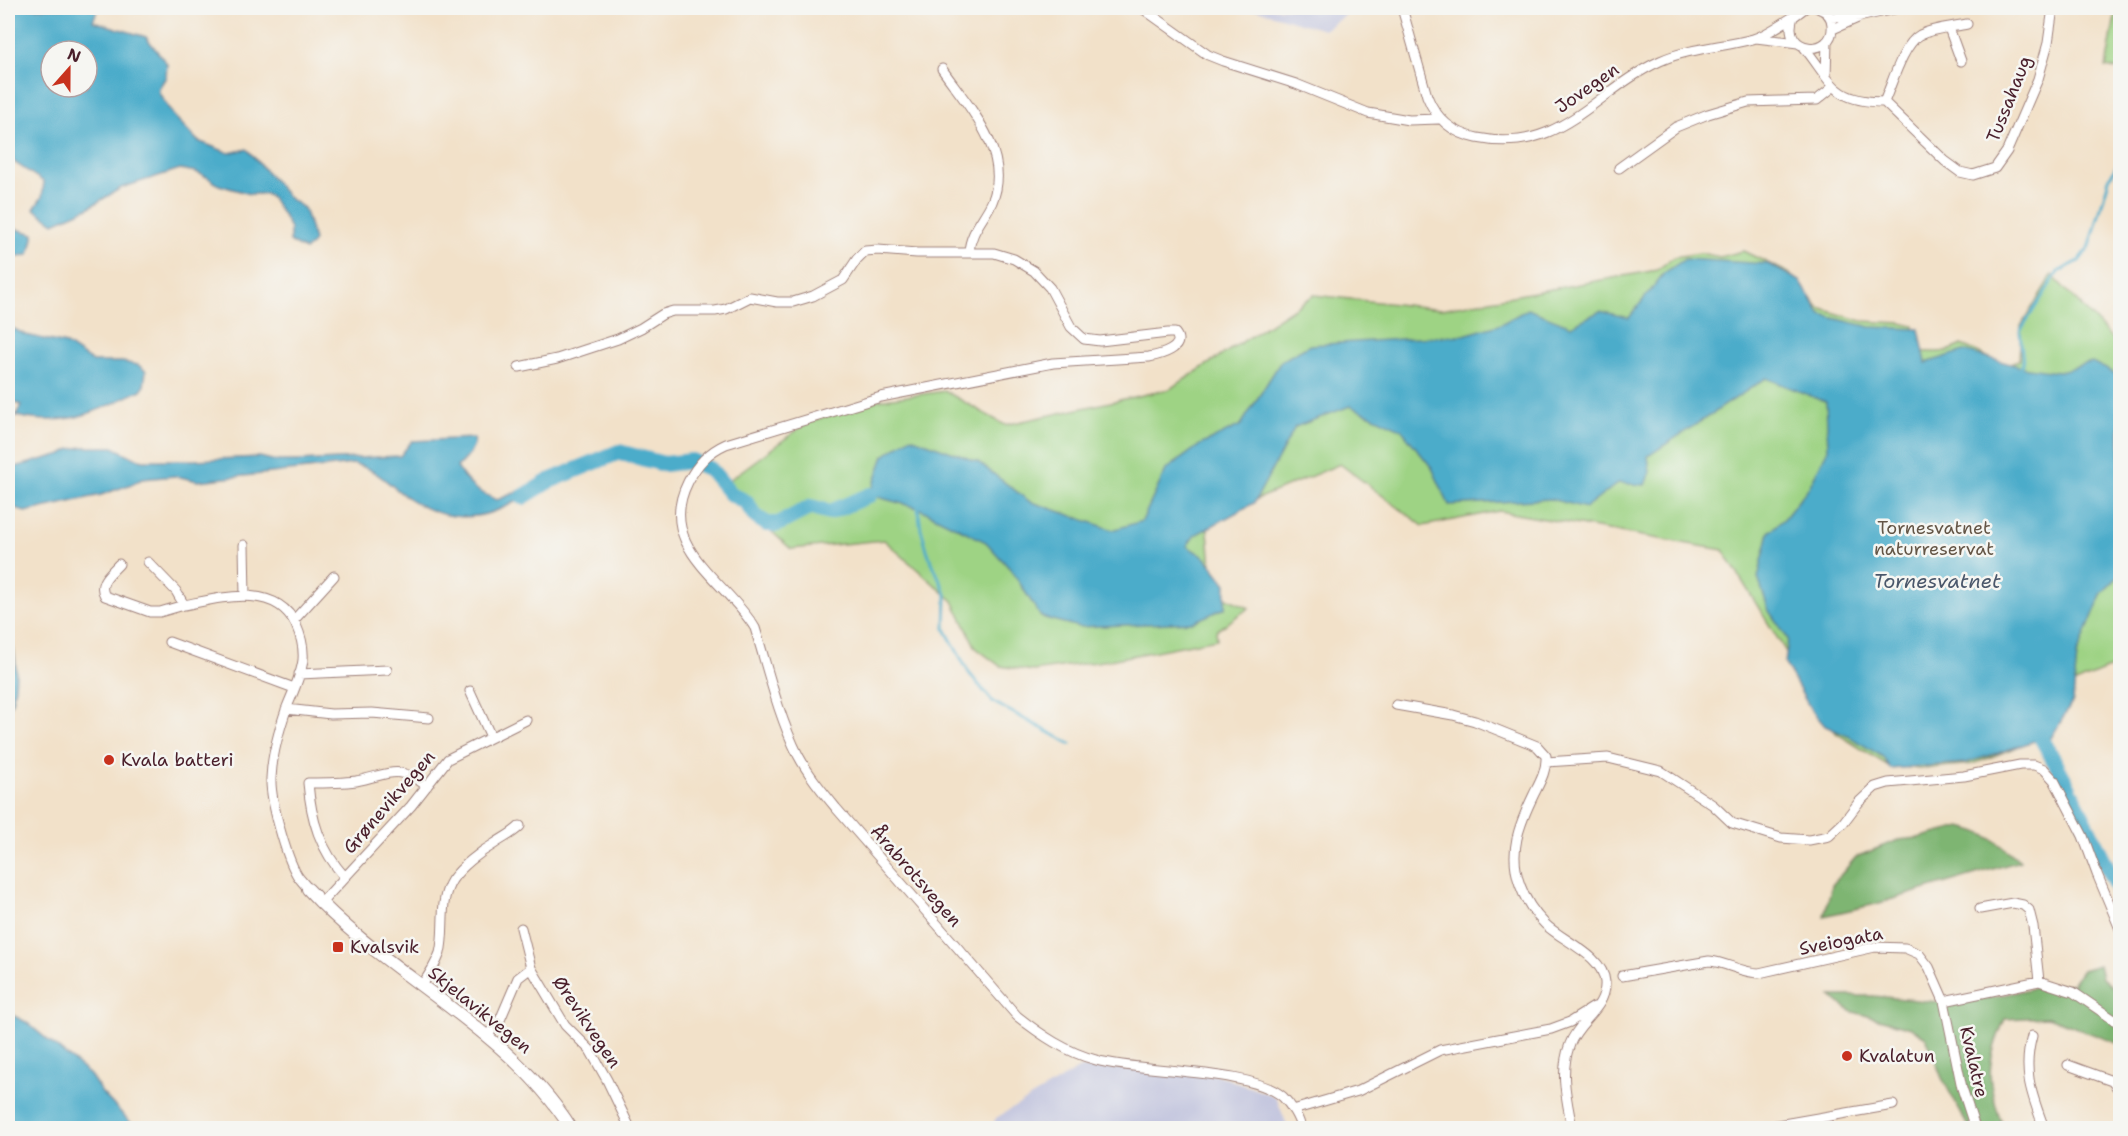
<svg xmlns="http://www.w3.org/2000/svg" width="2128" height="1136" viewBox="0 0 2128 1136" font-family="'Shantell Sans',sans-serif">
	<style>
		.industrial { fill: #c0c2dd }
		.green { fill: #9ed384; stroke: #747958; stroke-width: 1.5 }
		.forest { fill: #7eb572; stroke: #646a4e; stroke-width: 1.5 }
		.water { fill: #4bacca; stroke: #4a667a; stroke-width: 1.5; fill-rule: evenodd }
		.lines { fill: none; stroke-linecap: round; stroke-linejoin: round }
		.stream { stroke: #4bacca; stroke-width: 3 }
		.river { stroke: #4bacca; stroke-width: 16 }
		.minor-casing { stroke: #9e807a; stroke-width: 11 }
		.major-casing { stroke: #9e807a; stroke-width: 14 }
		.minor { stroke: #fff; stroke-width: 9 }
		.major { stroke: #fff; stroke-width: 12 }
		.poi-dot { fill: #c8321e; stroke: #f6f6f2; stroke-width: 2 }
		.labels { text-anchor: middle; stroke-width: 5; stroke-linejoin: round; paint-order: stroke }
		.street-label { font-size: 18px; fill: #4a1f2b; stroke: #f6f6f2 }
		.park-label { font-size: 18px; fill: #635546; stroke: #f6f6f2 }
		.poi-label { font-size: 18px; fill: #4a1f2b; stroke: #f6f6f2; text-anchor: start }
		.water-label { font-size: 20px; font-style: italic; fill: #4a576b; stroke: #f6f6f2 }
	</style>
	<rect width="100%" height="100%" fill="#f6f6f2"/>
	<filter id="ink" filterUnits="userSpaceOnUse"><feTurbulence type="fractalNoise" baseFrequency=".0167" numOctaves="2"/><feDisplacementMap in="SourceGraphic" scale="12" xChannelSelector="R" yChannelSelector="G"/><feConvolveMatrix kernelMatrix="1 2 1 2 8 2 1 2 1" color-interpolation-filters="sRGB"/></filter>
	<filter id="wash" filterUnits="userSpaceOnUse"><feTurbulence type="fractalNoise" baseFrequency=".008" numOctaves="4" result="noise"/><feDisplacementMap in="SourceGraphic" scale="24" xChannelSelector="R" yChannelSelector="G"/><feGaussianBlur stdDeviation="1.35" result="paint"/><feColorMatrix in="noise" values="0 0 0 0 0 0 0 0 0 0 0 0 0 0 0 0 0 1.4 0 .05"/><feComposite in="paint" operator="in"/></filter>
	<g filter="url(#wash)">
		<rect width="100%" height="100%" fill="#f2e1c9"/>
		<!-- industrial -->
		<path class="industrial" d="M1250,8h105l-31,22z
			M1080,1068l74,1 63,6 59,22 12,31h-297l5,-10z"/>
		<!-- green -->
		<path class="green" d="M2116,11l4,1v58l-14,-3z
			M1743,251l46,22 30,35 43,13 39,2 13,3 5,26c18,-1 26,3 42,-7 17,6 30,15 47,21l11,-6 2,-34 31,-51 68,72v260l-2,5v53l-47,20 -25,51 -73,28 -54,5 -32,-4 -51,-32 -113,-183 -224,-39 -76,15 -83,-62 -133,56 8,92 10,-4v-11l24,11 -33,23 1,8 -107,21 -77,11 -33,-5 -24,-18 -23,-47 -69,-61 -93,9 -70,-63 87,-64 69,-22 68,-9 60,34 165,-36 144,-94 127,14 216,-39 17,-13 26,-4 20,4z"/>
		<!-- forest -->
		<path class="forest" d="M1961,827c27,6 39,17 59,34l-144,43 -52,12 8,-31 24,-28 42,-17 20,-2z
			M2099,965l3,13 18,15v48l-4,2 -68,-26 -43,2c-20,44 -19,65 -1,109h-35l-27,-50 -16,-41 -15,-9 -61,-17 -19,-15h42l65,6 58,-5 41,-10 35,-3 10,-14z"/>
		<!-- water -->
		<path class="water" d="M8,8h90l-5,13 53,16 21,27 -1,13 -7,11v5l14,22 25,26 31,12 18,-4 43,50 14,9 10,32 -2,4 -7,6 -15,-8v-13l-4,-9 -14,-22 -6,-4h-16l-31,-9 -12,-8 -11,-5 -16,-3 -59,19 -33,20 -34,15 -20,-14 8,-12 2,-15 -30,-20 -6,-18zM51,51h36v36h-36z
			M16,229l18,5 -5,21 -20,2z
			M1685,259l83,5 32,17 21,34 49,12 49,2 7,34 38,-12 57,16 36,5 35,-10 28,14v199l-18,18 -25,62 -4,46 -22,37 -4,-1 -81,26 -76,6 -7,-12 -33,-20 -25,-11 -15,-18 -25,-44 3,-25 -19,-28 -11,-33 11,-46 15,-13 25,-32 19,-38 -2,-47 -60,-24 -118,78 2,16 -5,13 -27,-2 -32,25 -35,-9 -102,6 -17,-37 -31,-39 -51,-23 -55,21 -41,76 -59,32 -8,11 19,12 20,26 -1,24 -32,14 -114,5 -38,-10 -29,-46 -26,-29 -68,-34 -48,-13 14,-39 27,-19 67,25 51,39 84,29 29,-9 24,-51 34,-25 41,-20 40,-64 29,-16 154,-10 35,-10 29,-16 43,17 29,-15 29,7 35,-45z
			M8,326l18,9 40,9 27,18h29l16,3 8,6 -2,15 -3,4c-46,22 -72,38 -125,26l5,-11 -13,-6z
			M474,438c3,12 -10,21 -17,29 11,19 20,24 40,33l22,-9 4,6c-43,28 -82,26 -122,-4 -15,-12 -29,-26 -48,-29l-155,17 -23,-5 -33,3 -10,5 -31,11 -76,17 -17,-7v-36l54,-15 9,-5 12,-2h30l22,11 9,2h49l67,-3 16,4h21l103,-5 12,-15z
			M8,631c11,26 10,57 0,83z
			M8,1013l18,9 64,53 12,18 34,35h-128z"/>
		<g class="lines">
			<!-- stream -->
			<path class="stream" d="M2021,367l2,-3 -3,-33 38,-59 21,-11 11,-15 19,-67 11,-19
				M918,508l3,21 7,24 18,41 -1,35 24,44 24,29 78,42"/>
			<!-- river -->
			<path class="river" d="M523,497l26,-16 70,-29 45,12 28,-3 18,8 21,25 15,8 9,14 12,8h11l33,-17 19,5 40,-17
				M2042,739l26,47 52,108"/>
		</g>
	</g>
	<g filter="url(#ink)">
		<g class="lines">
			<defs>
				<path id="minor" d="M1142,8l66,47 15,6 73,23 72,29 41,7 30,-1
					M1402,8l25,88c9,23 25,37 50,42 84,17 116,-46 183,-77 29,-13 63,-14 93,-22 14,-4 28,-15 40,-22
					M1805,8l-12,9c-13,37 42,41 39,8 0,-9 -6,-14 -14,-17
					M1830,17l33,-1 36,-8
					M1949,28l12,33
					M1833,29l25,-11
					M1756,38l42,5
					M1803,46c29,35 29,56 81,56l61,59 15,11 13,3 22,-7 12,-17 31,-72 10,-36 5,-35
					M942,69c26,37 71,85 50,133 -8,17 -22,30 -23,50
					M1826,76l1,-35
					M1884,102c8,-18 19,-58 36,-67 14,-7 33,-8 47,-11
					M1619,168l57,-41 32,-13 40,-12 69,-2 16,-13
					M519,367l38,-8 61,-20 23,-11 22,-14 10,-3h42l11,-2 24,-12 27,5h16l20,-6 30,-16 14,-21 8,-8 13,-1 39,3h77l20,6 20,12 16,17 21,39 13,12 16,2 68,-8h7c12,15 -15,22 -26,24l-96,6 -172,34 -155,47c-18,8 -29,20 -38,38 -33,65 38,98 67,146 13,42 23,87 43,127 10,19 24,36 38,53l181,208c24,19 49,36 79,44 46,13 154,8 187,37 8,8 16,21 18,31
					M244,545l1,51
					M119,564c-9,10 -22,19 -14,32l45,16h10l24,-7 -8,-14 -28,-29
					M184,605c36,-7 92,-23 112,20 5,11 8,23 7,35 -2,16 -10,32 -16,47 -8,23 -15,47 -16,71 -1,22 15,78 26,97 3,5 8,9 11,14
					M294,620l40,-44
					M169,642l125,46
					M299,674l88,-4
					M470,691l21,46
					M1396,705l57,10 22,6 62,25 9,10c1,14 -6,26 -12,38 -15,31 -26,58 -14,91 5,14 14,28 25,39 17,17 58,31 60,58 2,26 -27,39 -35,62 -11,28 -3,56 2,84
					M286,709l45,5 41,-1 57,5
					M1546,762l62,-4 53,13 52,34 19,18 49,15 28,2 20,-4 14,-13 16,-21 16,-15 13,-4 76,-7 56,-11h14l10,4 10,11 29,56 14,38 23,55
					M345,877c-25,-27 -34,-58 -37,-94 16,0 32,0 48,-2 33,-6 40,-18 71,5
					M321,903l90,-97 37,-47 78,-39
					M1980,909l33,-6 10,2 6,5 4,16 6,55
					M521,928l10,40 34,57 25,25 17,30 23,48
					M1622,976l87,-15c17,1 32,12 50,12l116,-26 30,1 14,6 10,13 15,34 18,87 13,40
					M422,985c7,-10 14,-21 18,-32 6,-24 -2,-51 12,-73 9,-13 28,-28 42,-36 10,-7 18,-10 26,-18
					M1944,1001l95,-20 34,11 47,32
					M487,1036l13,-16 18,-42 13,-10
					M2032,1036c-10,36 0,59 12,92
					M2068,1065l44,16 8,10
					M1293,1110l65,-19 82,-41 111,-21 19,-7 24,-15
					M1760,1128l133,-23
					M2120,1128v-1"/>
				<path id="major" d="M308,889c80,88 198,137 263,239"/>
			</defs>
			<!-- minor casing -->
			<use href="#minor" class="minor-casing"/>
			<!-- major casing -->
			<use href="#major" class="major-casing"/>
			<!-- minor -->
			<use href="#minor" class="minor"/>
			<!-- major -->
			<use href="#major" class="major"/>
		</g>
	</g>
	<!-- markers -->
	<g class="poi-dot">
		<circle cx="109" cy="760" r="6"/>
		<rect x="332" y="941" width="12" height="12" rx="3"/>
		<circle cx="1847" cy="1056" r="6"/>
	</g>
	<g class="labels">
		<!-- street labels -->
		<g class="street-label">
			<text transform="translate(1587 88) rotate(-35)" y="6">Jovegen</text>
			<text transform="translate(2009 99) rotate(-68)" y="6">Tussahaug</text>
			<text transform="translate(389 802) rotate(-49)" y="6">Grønevikvegen</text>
			<text transform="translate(916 876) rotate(49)" y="6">Årabrotsvegen</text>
			<text transform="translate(1841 941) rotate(-11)" y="6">Sveiogata</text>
			<text transform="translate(480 1010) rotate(39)" y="6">Skjelavikvegen</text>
			<text transform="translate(587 1022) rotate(56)" y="6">Ørevikvegen</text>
			<text transform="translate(1974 1062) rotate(77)" y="6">Kvalatre</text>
		</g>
		<!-- park labels -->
		<g class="park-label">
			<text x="1934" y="534">Tornesvatnet<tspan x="1934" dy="21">naturreservat</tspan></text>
		</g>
		<!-- poi labels -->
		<g class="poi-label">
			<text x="121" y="766">Kvala batteri</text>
			<text x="350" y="953">Kvalsvik</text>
			<text x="1859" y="1062">Kvalatun</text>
		</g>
		<!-- water labels -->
		<g class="water-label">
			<text x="1937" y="588">Tornesvatnet</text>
		</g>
	</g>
	<!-- margin -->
	<rect width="2128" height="1136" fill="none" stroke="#f6f6f2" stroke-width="30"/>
	<!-- north arrow -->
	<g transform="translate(69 69) rotate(21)"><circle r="28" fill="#f6f6f2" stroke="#b1a0a2" stroke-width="1.5"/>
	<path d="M0-4.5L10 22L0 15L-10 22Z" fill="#c8321e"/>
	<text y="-9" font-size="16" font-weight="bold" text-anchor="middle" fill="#4a1f2b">N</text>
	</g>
</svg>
